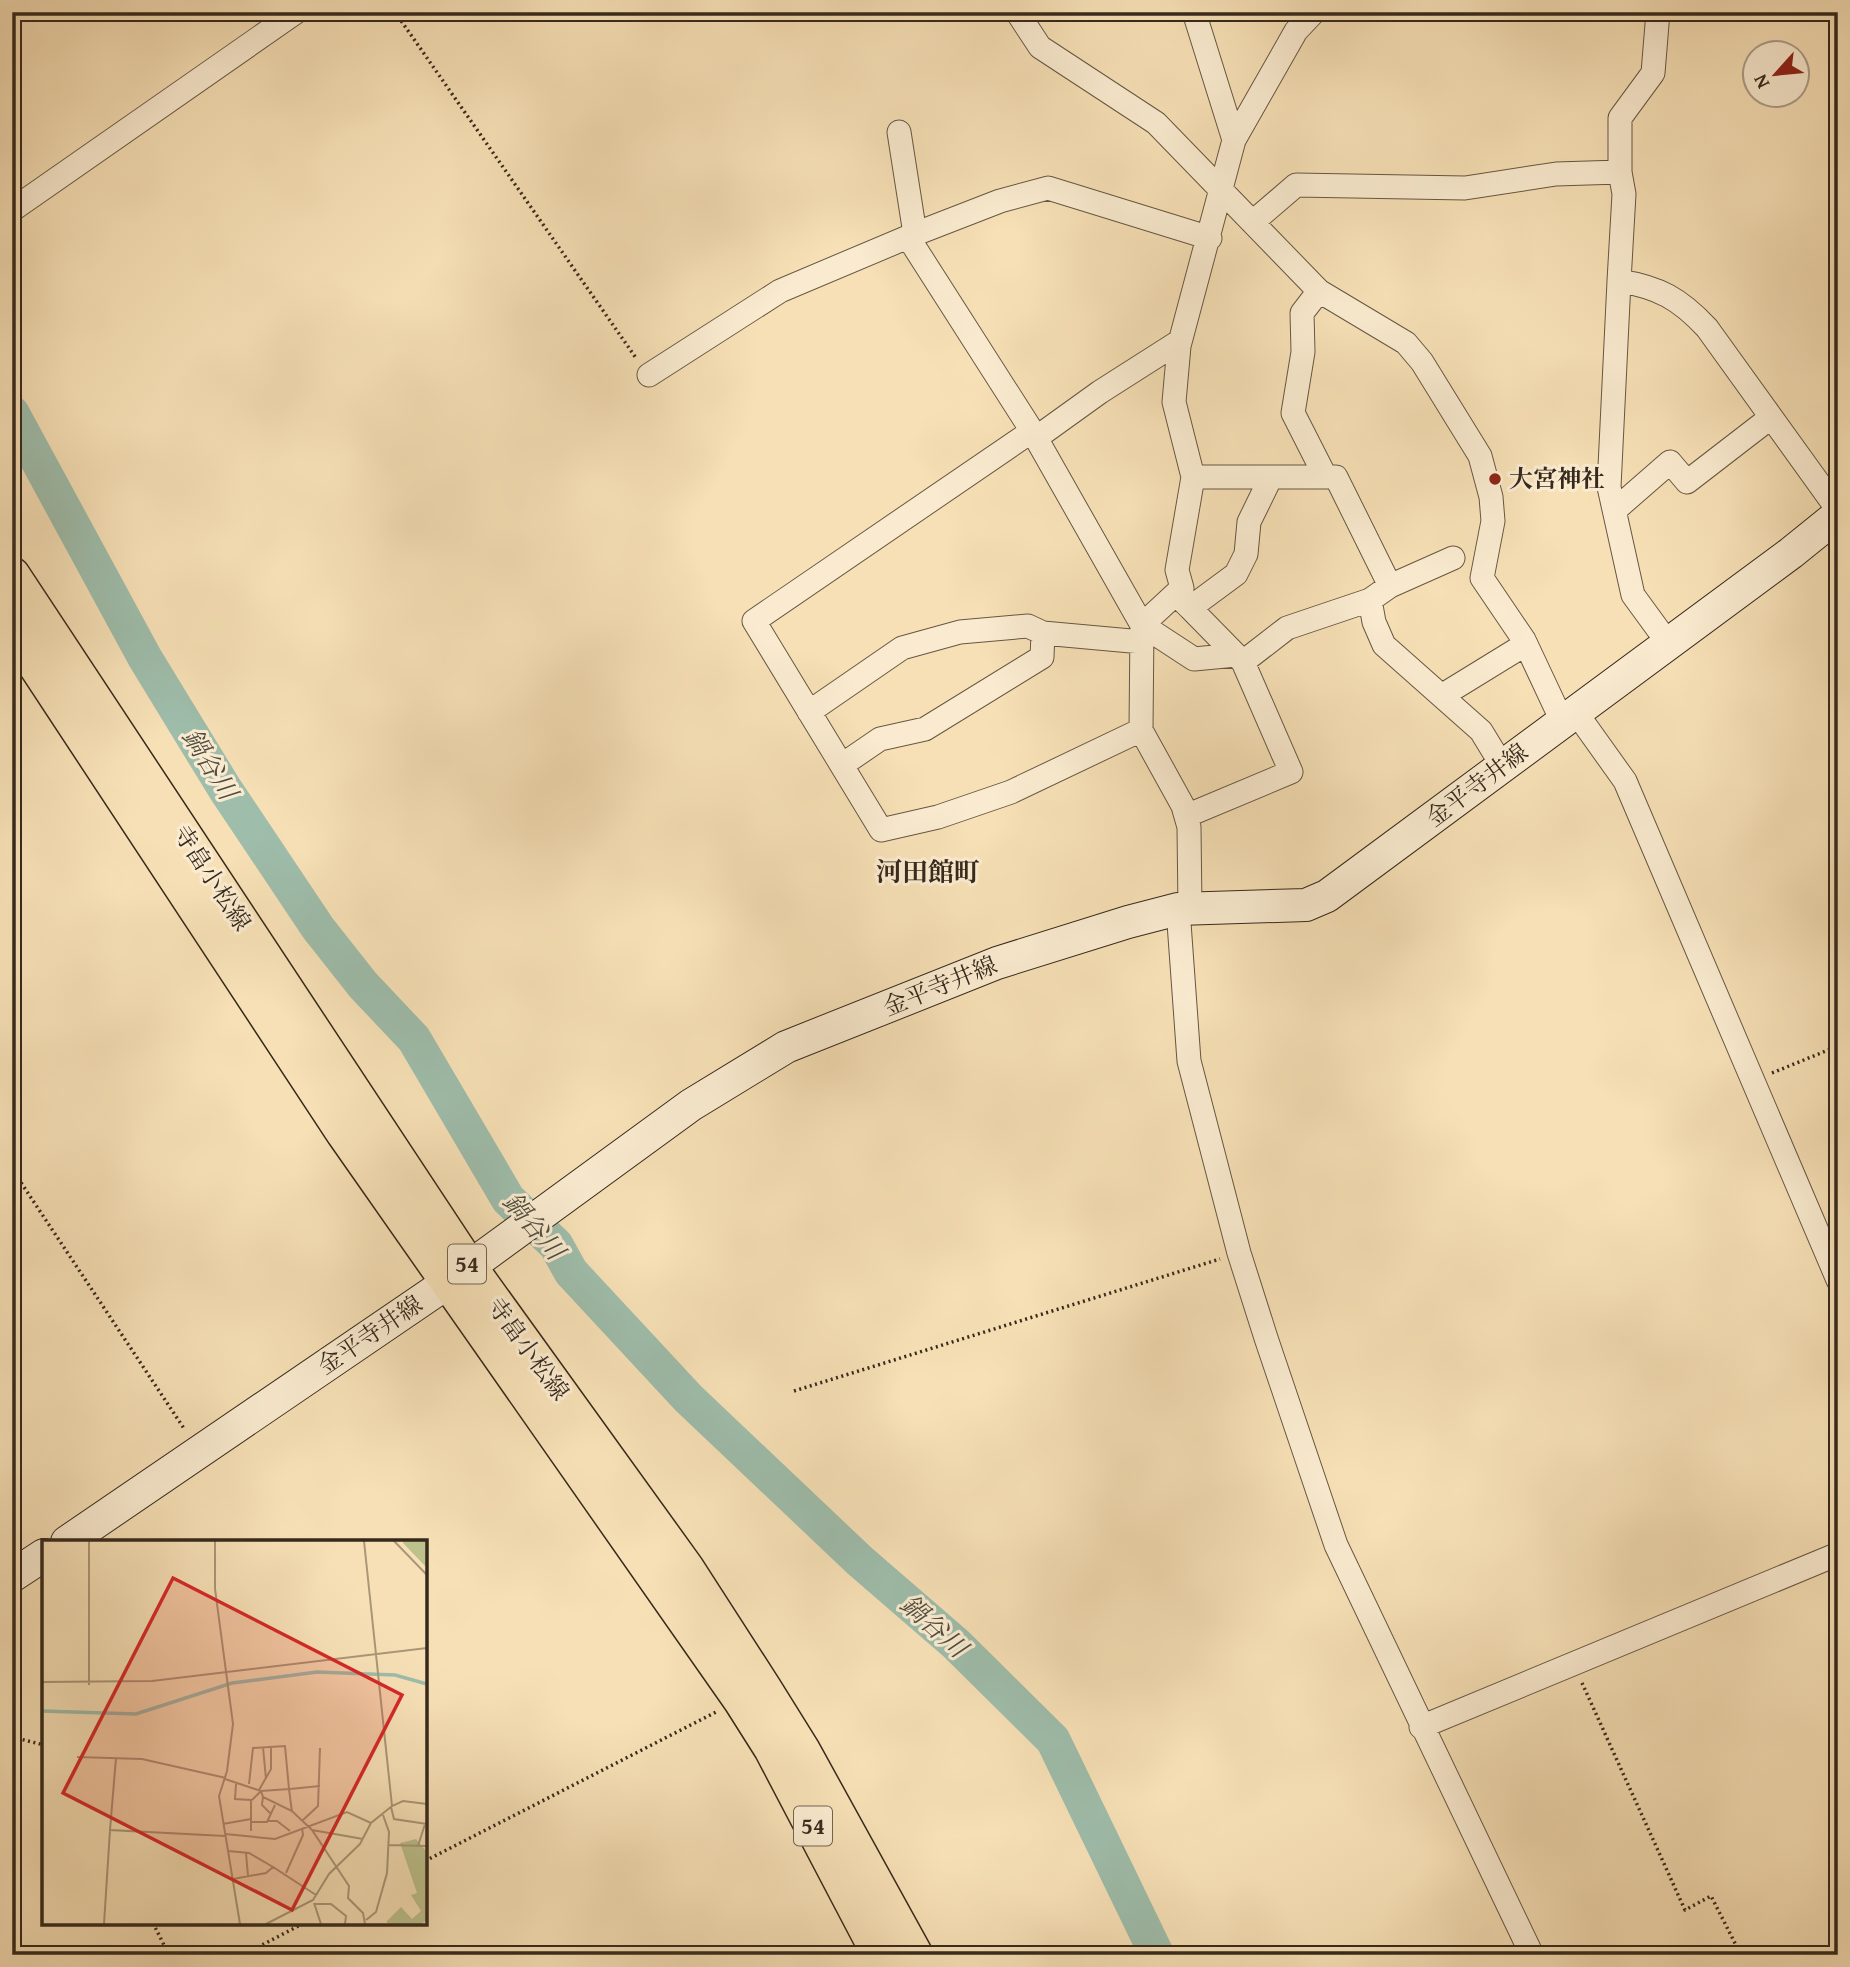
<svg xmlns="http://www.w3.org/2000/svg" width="1850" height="1967" viewBox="0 0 1850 1967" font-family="'Gentium Book Plus','Noto Serif JP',serif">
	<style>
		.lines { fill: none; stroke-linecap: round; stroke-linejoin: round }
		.river { stroke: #9ebdab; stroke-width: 35 }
		.minor-casing { stroke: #665742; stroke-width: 25 }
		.secondary-casing { stroke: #36291c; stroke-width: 34 }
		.primary-casing { stroke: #36291c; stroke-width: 38 }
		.path { stroke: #36291c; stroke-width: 3.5; stroke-dasharray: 2 3.5; stroke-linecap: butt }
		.minor { stroke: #faebd0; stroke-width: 23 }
		.secondary { stroke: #faebd0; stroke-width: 32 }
		.primary { stroke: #f7e0b6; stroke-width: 35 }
		.poi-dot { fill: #8f2418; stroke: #faebd0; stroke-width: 2.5 }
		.labels { text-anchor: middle; stroke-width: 6; stroke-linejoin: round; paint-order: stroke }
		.shield { fill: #faebd0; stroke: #716352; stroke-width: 2 }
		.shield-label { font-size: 23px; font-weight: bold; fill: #36291c }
		.poi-label { font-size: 24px; font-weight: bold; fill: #36291c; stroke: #faebd0; text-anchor: start }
		.street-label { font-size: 24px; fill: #36291c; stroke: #faebd0 }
		.water-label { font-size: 26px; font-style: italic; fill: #504e40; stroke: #faebd0 }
		.neighbourhood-label { font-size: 26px; font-weight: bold; fill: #36291c; stroke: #faebd0 }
		.inset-river { fill: none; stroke: #9ebdab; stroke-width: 3.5 }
		.inset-road { fill: none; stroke: #aa9778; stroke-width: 2 }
		.view { fill: #d62828; fill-opacity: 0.15; stroke: #d62828; stroke-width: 3.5 }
		.inset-edge { fill: none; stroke: #36291c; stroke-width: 3.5 }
	</style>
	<rect width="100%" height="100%" fill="#f7e0b6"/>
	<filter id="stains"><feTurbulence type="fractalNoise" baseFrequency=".00286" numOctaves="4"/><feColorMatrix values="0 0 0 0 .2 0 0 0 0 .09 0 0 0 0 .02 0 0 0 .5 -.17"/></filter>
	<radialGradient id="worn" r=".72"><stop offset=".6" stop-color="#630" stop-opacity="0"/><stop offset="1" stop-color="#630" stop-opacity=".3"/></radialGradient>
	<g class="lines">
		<!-- river -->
		<path class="river" d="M12,413l133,245 80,131 93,139 45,57 51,54 94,160 48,46 15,27 117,126 172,163 96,83 97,96 104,215"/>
		<defs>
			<path id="minor" d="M1017,12l23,35 116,76 163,168 87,52 16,19 58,94 11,41 2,24 -11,57 42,62 38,81
				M1194,12l40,128
				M1658,12l-5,61 -33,45v54l4,22 -5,87c40,6 61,18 88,47l131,182
				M899,132l16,102
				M12,210l284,-198
				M1254,221l42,-36 169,3 91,-14 64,-2
				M908,237l124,194
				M1619,281l-10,206 24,108 35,48
				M1319,291l-17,22 1,39 -10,61 32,63
				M1180,341l-80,51 -64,46 106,187 52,34 42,-4
				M649,375l131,-84 135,-57 85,-33 48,-13 162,50
				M1036,438l-4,-7 -278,190 127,209 57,-13 73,-25 130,-62
				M1193,477h143l54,109
				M1615,510l55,-48 17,20 83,-64
				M1176,594l14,14 46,-34 10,-20 3,-32 22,-45
				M1370,600l4,22 10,23 97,86 22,36
				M1190,608l53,54
				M1443,695l83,-51
				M1575,711l50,70 213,499
				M809,712l93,-64 58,-16 68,-6 15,7 99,9
				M842,765l38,-26 45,-10 117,-72 1,-24
				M1186,816l105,-44 -48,-110 44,-34 83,-28 20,-14 63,-28
				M1178,909l11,152 50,192 27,85 70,207 196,410
				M1190,909l-1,-82 -6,-21 -42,-76 1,-105 40,-37 -5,-18 16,-93 -19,-75 5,-56 55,-206 62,-109 18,-19
				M1421,1727l417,-173"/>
			<path id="secondary" d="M67,1542l380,-259 244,-178 95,-58 211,-84 131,-41 50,-13 128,-4 21,-9 464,-343 47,-38
				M12,1576l32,-21"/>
			<path id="primary" d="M12,575l457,692 217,301 78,121 38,61 113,205
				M12,629l332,504 397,567 31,49 108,206"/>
		</defs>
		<!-- minor casing -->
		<use href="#minor" class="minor-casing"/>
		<!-- secondary casing -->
		<use href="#secondary" class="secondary-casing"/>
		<!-- primary casing -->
		<use href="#primary" class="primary-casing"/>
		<!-- path -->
		<path class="path" d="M395,12l241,346
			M1772,1073l66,-27
			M12,1169l173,261
			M794,1391l426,-132
			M1582,1683l103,227 26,-14 30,59
			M12,1737l32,8
			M425,1861l291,-149
			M153,1923l16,32
			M243,1955l61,-32"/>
		<!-- minor -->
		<use href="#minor" class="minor"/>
		<!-- secondary -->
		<use href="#secondary" class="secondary"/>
		<!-- primary -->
		<use href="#primary" class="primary"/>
	</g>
	<!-- markers -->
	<circle class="poi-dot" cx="1495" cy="479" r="7"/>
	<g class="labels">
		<!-- shield labels -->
		<g class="shield">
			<rect x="448" y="1244.5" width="38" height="39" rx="5"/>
			<rect x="794" y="1806.5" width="38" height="39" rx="5"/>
		</g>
		<g class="shield-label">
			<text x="467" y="1272">54</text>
			<text x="813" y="1834">54</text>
		</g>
		<!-- poi labels -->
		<g class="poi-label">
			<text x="1509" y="487">大宮神社</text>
		</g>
		<!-- street labels -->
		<g class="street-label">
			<text transform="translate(1477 785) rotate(-37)" y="8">金平寺井線</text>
			<text transform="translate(212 878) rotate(57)" y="8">寺畠小松線</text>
			<text transform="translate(940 986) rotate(-22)" y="8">金平寺井線</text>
			<text transform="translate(370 1335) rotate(-34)" y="8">金平寺井線</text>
			<text transform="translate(528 1349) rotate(54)" y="8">寺畠小松線</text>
		</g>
		<!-- water labels -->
		<g class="water-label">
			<text transform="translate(210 764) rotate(58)" y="9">鍋谷川</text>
			<text transform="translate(534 1226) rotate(50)" y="9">鍋谷川</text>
			<text transform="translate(934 1626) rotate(42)" y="9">鍋谷川</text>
		</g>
		<!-- neighbourhood labels -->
		<g class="neighbourhood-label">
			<text x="928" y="881">河田館町</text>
		</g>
	</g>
	<!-- overview -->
	<g transform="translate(42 1540)">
		<rect width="385" height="385" fill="#f7e0b6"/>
		<path d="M361,1h24v27l-24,-25zM374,299l10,12 1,69 -6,4h-31l-4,-2 15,-15 11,12 9,-8 -10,-16 6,-2 -17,-50z" fill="#bdc28d"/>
		<path class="inset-river" d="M0,171l94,3 96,-31 85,-11 78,3 32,9"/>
		<path class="inset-road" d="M173,1v48l18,135 -6,47 -8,25 21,128M322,1l28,265M352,1l33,34M0,142l110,-1 275,-33M47,145v-144M221,207l3,32M35,217l65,2 84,19M74,218l-6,72 115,6M183,239l36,12 2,6 29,14 20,19 37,56 -1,12 15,15 2,11M194,244l-1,15 16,1v31M207,244l4,-36 32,-2 4,43M248,249l30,-3M217,250l12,-21v-22M221,256l-1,9 9,9M210,260l9,-9 28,-2 3,23M349,267l3,12 33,5M226,281h9l13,10M260,281l16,-15 2,-58M209,282h16l8,-17M181,284l28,-5M270,290l51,9M183,294l50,5 72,-27 24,11M346,305l39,1M376,306l7,-22M186,311l21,2 24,14M204,313l2,23M244,333l17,-38 -1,-7M191,339l33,-6 7,-6 43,28M272,363l7,21M273,364h16l15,12 -1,8M324,380l10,-8 11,-39 2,-41 -6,-17M62,384l6,-94M224,384l47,-24 16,-26 31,-30 11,-21 21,-17 11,-5 24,3"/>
		<path class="view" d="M131,38l229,117 -110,215 -229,-117z"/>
		<rect width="385" height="385" class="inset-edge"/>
	</g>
	<!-- margin -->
	<rect width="1850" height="1967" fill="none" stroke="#f7e0b6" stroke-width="42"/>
	<rect x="14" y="14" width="1822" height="1939" fill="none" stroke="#36291c" stroke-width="3.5"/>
	<rect x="21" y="21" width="1808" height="1925" fill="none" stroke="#36291c" stroke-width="2"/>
	<!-- north arrow -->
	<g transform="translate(1776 74) rotate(243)"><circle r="33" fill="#faebd0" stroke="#ac9d88" stroke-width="2"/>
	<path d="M0-5L12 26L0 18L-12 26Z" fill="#8f2418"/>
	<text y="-10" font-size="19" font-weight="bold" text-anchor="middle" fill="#36291c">N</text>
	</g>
	<rect width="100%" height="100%" filter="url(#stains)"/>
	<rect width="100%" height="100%" fill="url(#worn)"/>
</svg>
